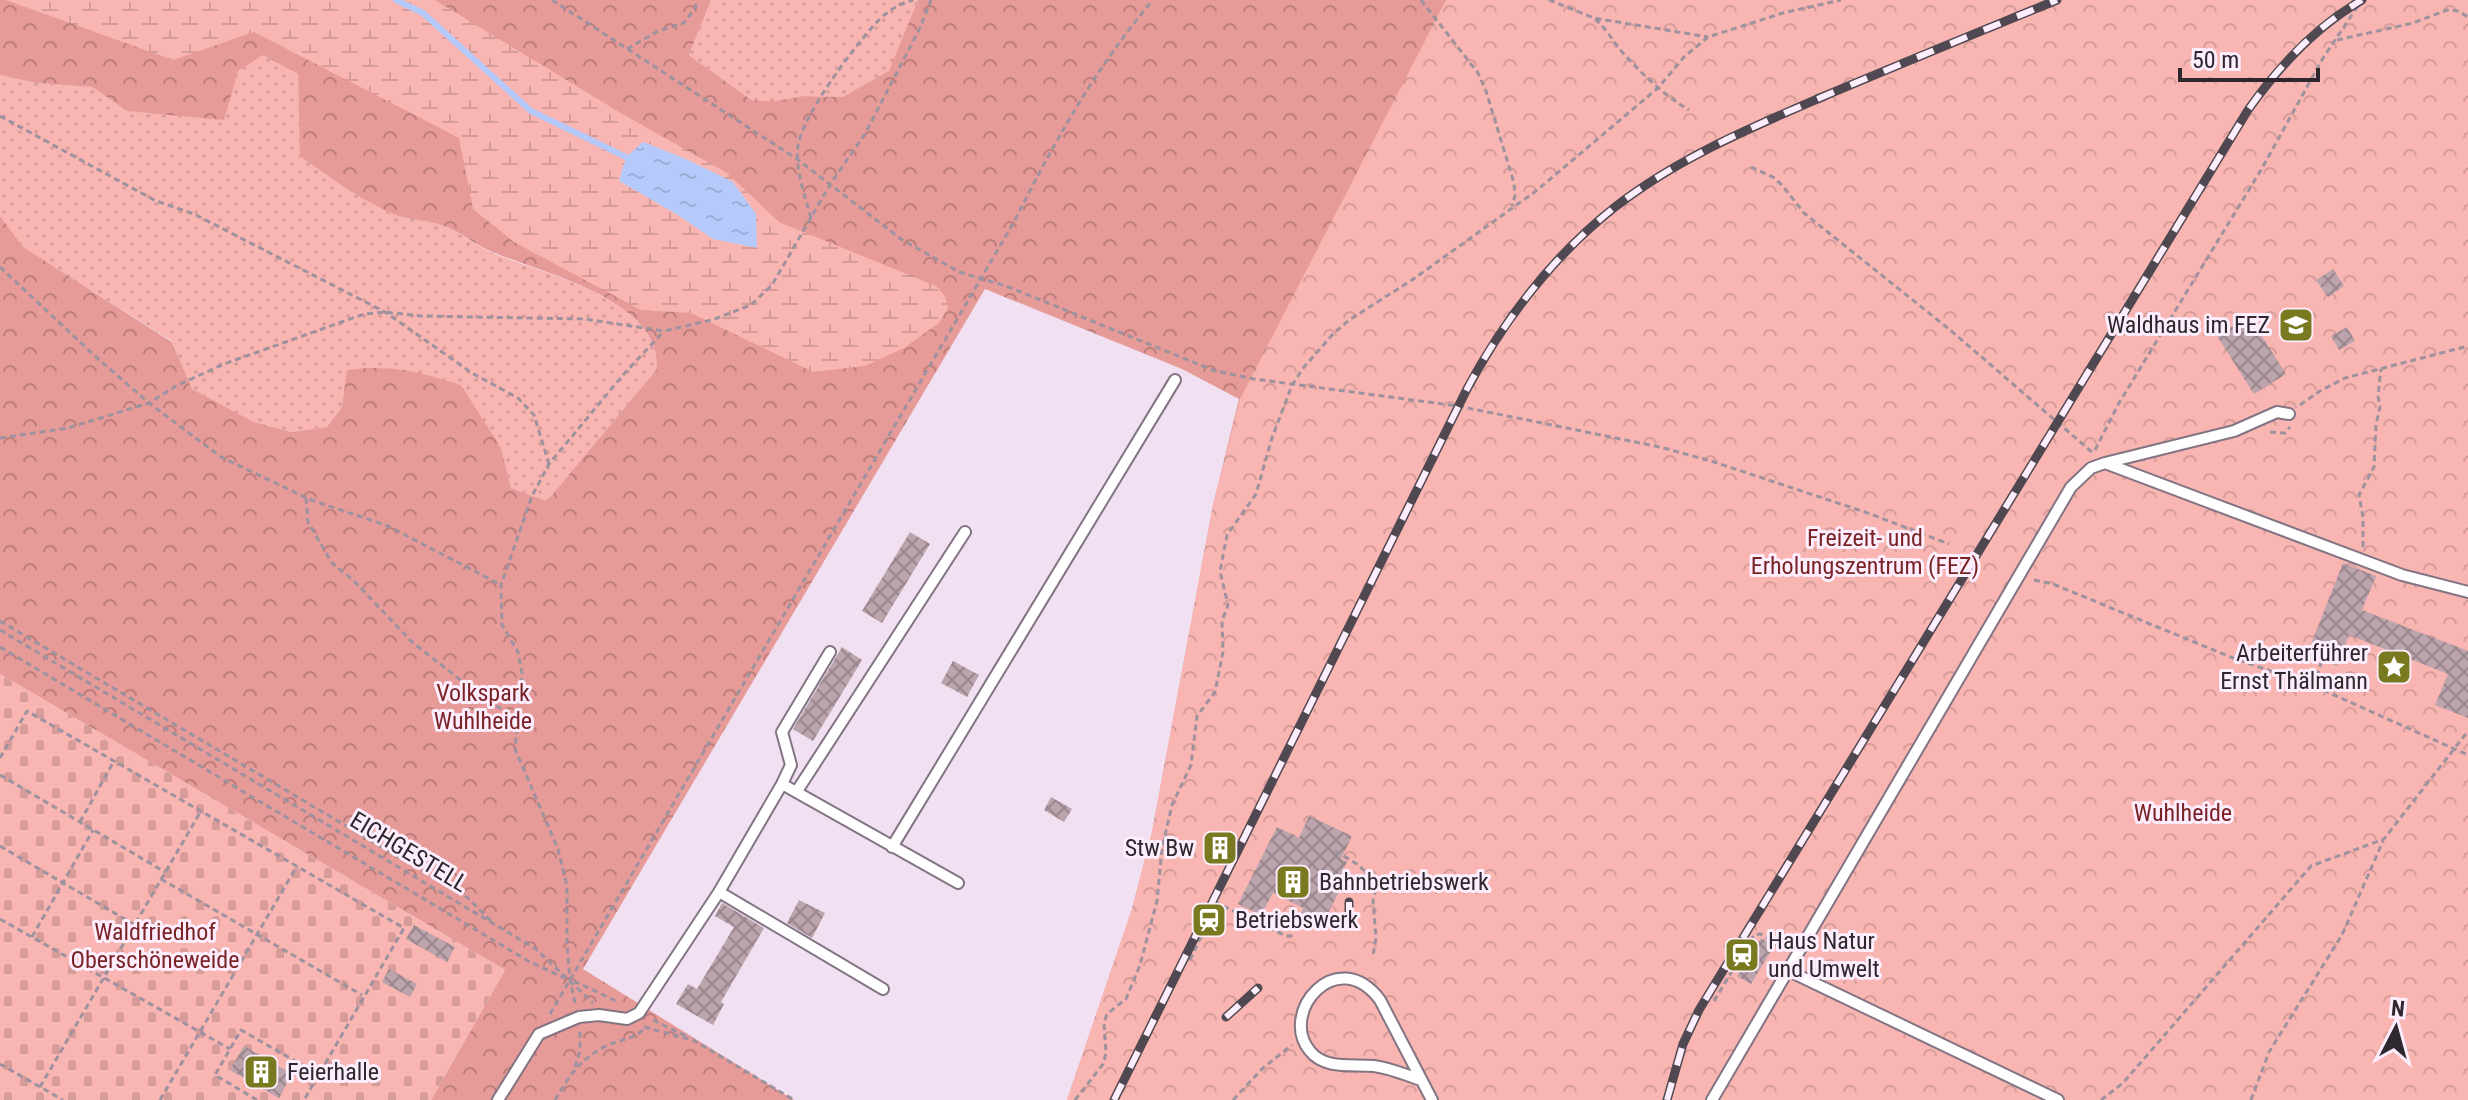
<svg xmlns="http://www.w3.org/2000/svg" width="2468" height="1100" viewBox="0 0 2468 1100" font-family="'Roboto Condensed',sans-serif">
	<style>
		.grass { fill: url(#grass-dots) }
		.forest { fill: url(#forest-crowns); fill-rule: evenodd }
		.wetland { fill: url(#wetland-marsh); fill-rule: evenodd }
		.cemetery { fill: url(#cemetery-stones) }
		.park { fill: url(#park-crowns) }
		.water { fill: url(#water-ripples) }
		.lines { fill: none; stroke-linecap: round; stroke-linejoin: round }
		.stream { stroke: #b5cafb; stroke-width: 6 }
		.building { fill: url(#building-cross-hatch) }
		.lane-casing { stroke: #837484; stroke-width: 14 }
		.path { stroke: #9e929f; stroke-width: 3; stroke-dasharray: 6 4; stroke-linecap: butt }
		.lane { stroke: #fff; stroke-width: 10 }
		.rail-casing { stroke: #504850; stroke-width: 9 }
		.rail { stroke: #fdeefd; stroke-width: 6; stroke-dasharray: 18; stroke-linecap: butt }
		.labels { text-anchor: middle; stroke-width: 6; stroke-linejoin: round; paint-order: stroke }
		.poi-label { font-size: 24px; fill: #2e282e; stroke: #fdeefd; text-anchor: start }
		.park-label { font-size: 24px; fill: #7a2326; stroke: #fdeefd }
		.street-label { font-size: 24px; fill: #2e282e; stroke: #fdeefd }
	</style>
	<defs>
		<pattern id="grass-dots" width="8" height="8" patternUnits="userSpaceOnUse" patternTransform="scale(2)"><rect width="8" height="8" fill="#f8b5b1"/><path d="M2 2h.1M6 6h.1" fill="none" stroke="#d59c99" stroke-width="1.8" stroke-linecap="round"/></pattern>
		<pattern id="forest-crowns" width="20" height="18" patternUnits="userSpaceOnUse" patternTransform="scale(2)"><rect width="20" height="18" fill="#e79b98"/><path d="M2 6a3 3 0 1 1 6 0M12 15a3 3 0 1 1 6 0" fill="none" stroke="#bc7e7c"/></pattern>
		<pattern id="wetland-marsh" width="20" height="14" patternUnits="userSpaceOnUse" patternTransform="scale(2)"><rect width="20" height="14" fill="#f8b5b1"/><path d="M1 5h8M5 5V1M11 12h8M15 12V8" fill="none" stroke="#d59c99"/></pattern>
		<pattern id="cemetery-stones" width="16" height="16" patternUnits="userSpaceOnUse" patternTransform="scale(2)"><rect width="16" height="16" fill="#f8b5b1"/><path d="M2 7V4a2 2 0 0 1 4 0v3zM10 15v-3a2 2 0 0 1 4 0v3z" fill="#d59c99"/></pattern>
		<pattern id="park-crowns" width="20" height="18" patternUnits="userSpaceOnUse" patternTransform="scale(2)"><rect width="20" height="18" fill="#f8b5b1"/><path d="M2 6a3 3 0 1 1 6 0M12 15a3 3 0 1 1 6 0" fill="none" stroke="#d59c99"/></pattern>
		<pattern id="water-ripples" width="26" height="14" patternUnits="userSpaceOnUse" patternTransform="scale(2)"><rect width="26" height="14" fill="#b5cafb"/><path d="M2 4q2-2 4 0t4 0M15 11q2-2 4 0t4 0" fill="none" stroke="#9caed7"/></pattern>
		<pattern id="building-cross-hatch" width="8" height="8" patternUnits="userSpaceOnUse" patternTransform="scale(2)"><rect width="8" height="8" fill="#bca4ad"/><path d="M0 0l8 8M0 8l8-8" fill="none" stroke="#99868d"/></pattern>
	</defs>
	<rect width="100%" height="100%" fill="#f1e0f2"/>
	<!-- grass -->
	<path class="grass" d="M711,0h207l-28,71 -48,26 -39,-1 -28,5h-22l-64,-46z
		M263,54l35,20 3,82c28,22 59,44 93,58 14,6 32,6 47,11 19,7 35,21 54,29 47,19 170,47 161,116l-109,131 -36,-13 -10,-40 -159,-41 -15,20 -36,5 -37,-10 -63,-33 -19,-48 -150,-94 -22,-31v-141l36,8 56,4 35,24 111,-40z"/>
	<!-- forest -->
	<path class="forest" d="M0,0h711l-22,55 64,46h22l28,-5 39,1 47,-26 29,-71h1128l-979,1100 65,-191 20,-77 61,-327 26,-106 -57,-30 -197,-80 -402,680 211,131h-363l74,-130 -505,-296v-458l23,31 149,95 20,47 62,33 37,10 36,-5 15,-20 5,-37c44,-6 73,2 114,15l40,63 10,40 36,13 109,-131c9,-69 -114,-97 -161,-117 -19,-7 -35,-22 -54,-28 -15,-5 -33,-5 -48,-11 -33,-14 -64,-37 -93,-58l-2,-82 -35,-19 -25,16 -14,49 -97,-9 -35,-24 -56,-4 -36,-8zM643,142l43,17 47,23 -20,57 -35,-24z"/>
	<!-- wetland -->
	<path class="wetland" d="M6,0h429l184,112 108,61 52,49 157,64 9,10 3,12 -9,15 -35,25 -39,18 -52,6 -122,-59 -50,-3 -127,-68 -41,-33 -14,-71 -205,-106 -81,28zM643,142l43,17 47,23 -20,57 -35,-24z"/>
	<!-- cemetery -->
	<path class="cemetery" d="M0,674l505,296 -74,130h-431z"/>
	<!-- park -->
	<path class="park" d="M1446,0h1022v1100h-1401l65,-191 20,-77 61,-327 27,-106z"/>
	<!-- water -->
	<path class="water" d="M643,142l43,17 47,23 23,32 1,34 -44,-9 -35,-24 -59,-34 7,-24z"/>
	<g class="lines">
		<!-- stream -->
		<path class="stream" d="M396,0l27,13 108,98 95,46"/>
	</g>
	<!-- building -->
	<path class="building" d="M2333,269l11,17 -16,11 -12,-17z
		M2249,316l37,58 -32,20 -37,-58z
		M2347,327l8,14 -16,9 -8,-14z
		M910,532l20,12 -48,79 -20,-12z
		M2343,563l33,13 -14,34 106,41v67l-33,-13 13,-31 -99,-39 -12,31 -30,-12z
		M842,647l20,13 -49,81 -20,-12z
		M953,661l26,14 -12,22 -26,-14z
		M1051,797l21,12 -8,13 -20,-12z
		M1309,816l43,20 -11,23 6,3 -5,9 6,3 -28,55 -22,-9 5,-12 -30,-15 -12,22 -23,-11 39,-77 22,11z
		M1214,834l21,10 -9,18 -21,-10z
		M799,900l26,13 -13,25 -25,-15z
		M722,903l42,25 -43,74 3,2 -11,21 -37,-21 12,-20 9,5 37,-62 -19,-11z
		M414,925l41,22 -8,15 -41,-23z
		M1761,938l13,8 -23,38 -14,-8z
		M389,969l28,15 -7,13 -28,-15z
		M244,1046l48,28 -13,24 -49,-28z"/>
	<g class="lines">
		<defs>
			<path id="lane" d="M2105,463l297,112 66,17
				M782,784l176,99
				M797,791l168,-259
				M892,847l283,-467
				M719,892l164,97
				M1789,971l269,129
				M1421,1080c-15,-5 -31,-12 -47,-14 -22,-2 -49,4 -64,-15 -32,-38 27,-108 70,-51l52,100
				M498,1100l41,-66 40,-17 20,-2 28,4 12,-6 80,-121 63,-108 9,-19 -9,-33 48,-80
				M1712,1100l359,-613 20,-19 14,-5 129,-32 43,-19 12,2"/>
		</defs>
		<!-- lane casing -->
		<use href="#lane" class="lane-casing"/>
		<!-- path -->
		<path class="path" d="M552,0l245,159 104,80 58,33 47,14 209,85 39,8 204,27 202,41 51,14 154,51 84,32
			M1421,0l57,73 8,18 28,92 1,13 -3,10
			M1549,0l45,18 114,19
			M1595,19c12,10 18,23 28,34 20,22 41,42 66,57
			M2337,40l76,-17 34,-13 11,1 10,6
			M627,49l31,-18 26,-8 12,-16 -2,-7
			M0,116l156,85 38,13 191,98 87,61 46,25 16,17 15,49
			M1751,167l22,10 9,8 22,28 145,116 144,124
			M811,218c-6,-22 -16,-49 -13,-72 4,-30 57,-101 79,-124 10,-11 22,-18 36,-22
			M0,267l95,89 54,47 72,54 90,43 77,26 113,59
			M2300,405l20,-14 25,-13 123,-32
			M2270,432l15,1 5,-6
			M0,438l68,-10 81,-25 27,-17 48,-22 140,-50 21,-2 36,4 164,3 79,12 48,-11 39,-15 21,-20 59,-102 34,-49 55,-106 11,-28
			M2095,450l24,-47 142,-233 62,-112 39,-58
			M306,498l2,24 24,41 21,17 59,62 73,57 30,18
			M2363,547v-30l-4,-22 15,-28 2,-42 4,-18 -2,-11 3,-27
			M2034,580l19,4 180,74 81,28 154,69
			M0,621l468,277 23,23
			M0,630l536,319 57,54
			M0,647l530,315 37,17
			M2314,686l7,-23
			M0,758l27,-47 377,217 -100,172
			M0,775l165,97
			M80,822l34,-61
			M0,846l135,79
			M1335,851l22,13 21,19 -5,17 3,38 -3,17
			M161,879l201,116
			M0,919l230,130
			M32,937l61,-107
			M1190,960l27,-57 69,33h9
			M574,981l44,21
			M1714,1001l40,-66 7,-1 23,14
			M575,1003l-5,-23 -3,-35v-59l-9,-37 -43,-100 7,-76 -4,-21 -16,-27 -1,-40 31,-89 17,-32 74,-89 41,-44
			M550,1014l464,-792c40,-79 81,-154 139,-222
			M653,1020l33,16
			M644,1027l49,13 101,60
			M0,1064l63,36
			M575,1067l5,-16v-21
			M40,1087l161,-276
			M160,1100l137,-234
			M257,1100l-42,-25 26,-45 77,44
			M555,1100c15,-25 24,-40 51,-54 15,-7 27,-6 39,-18
			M1075,1100l28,-36 3,-11 -2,-30 3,-9 19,-15 14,-34 17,-64 5,-53 10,-43 19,-40 6,-49 18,-24 8,-40 -1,-31 6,-16 -8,-34 7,-36 29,-41 16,-56 20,-53 12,-18 29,-33 16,-14 63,-40 124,-89 122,-103 26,-31 24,-20 75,-24 58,-13
			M1233,1100l30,-32 29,-23
			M2101,1100l22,-17 188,-217 73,-27 84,-108
			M2251,1100l18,-48 73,-117 41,-94"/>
		<!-- lane -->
		<use href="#lane" class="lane"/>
		<defs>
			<path id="rail" d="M1349,902v20
				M1226,1017l32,-29
				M1114,1100l353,-711c37,-69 86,-133 148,-182 63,-49 135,-79 207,-110 78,-33 157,-65 235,-97
				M1667,1100l16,-56 16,-34 549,-900c31,-44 67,-83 114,-110"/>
		</defs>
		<!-- rail casing -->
		<use href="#rail" class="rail-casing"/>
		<!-- rail -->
		<use href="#rail" class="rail"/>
	</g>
	<!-- icons -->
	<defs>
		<symbol id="school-square" viewBox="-11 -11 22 22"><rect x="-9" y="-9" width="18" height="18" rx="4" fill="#797920" stroke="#fdeefd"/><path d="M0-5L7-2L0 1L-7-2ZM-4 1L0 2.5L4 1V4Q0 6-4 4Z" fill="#fff"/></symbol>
		<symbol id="sight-square" viewBox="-11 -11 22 22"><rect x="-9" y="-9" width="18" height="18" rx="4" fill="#797920" stroke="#fdeefd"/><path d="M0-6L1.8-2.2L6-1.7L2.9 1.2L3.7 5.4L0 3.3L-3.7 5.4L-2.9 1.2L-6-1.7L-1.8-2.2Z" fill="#fff"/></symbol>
		<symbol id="building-square" viewBox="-11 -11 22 22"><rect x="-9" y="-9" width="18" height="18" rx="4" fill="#797920" stroke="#fdeefd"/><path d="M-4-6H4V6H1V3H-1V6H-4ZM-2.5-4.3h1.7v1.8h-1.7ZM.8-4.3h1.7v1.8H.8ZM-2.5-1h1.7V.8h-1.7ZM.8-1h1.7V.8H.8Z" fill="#fff"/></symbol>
		<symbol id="station-square" viewBox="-11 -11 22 22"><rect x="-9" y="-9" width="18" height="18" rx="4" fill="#797920" stroke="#fdeefd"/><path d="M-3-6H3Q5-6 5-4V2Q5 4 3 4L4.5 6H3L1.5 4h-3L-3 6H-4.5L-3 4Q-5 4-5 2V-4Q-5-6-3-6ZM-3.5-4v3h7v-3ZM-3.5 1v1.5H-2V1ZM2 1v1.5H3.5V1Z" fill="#fff"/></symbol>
	</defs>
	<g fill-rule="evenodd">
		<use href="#school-square" x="2276" y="305" width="40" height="40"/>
		<use href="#sight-square" x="2374" y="647" width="40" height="40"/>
		<use href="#building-square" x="1200" y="828" width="40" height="40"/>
		<use href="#building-square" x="1273" y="862" width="40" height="40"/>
		<use href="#station-square" x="1189" y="900" width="40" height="40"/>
		<use href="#station-square" x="1722" y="935" width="40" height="40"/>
		<use href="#building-square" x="241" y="1052" width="40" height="40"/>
	</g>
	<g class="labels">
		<!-- poi labels -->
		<g class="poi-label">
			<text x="2270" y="333" text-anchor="end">Waldhaus im FEZ</text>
			<text x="2368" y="661" text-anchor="end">Arbeiterführer<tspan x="2368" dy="28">Ernst Thälmann</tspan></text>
			<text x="1194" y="856" text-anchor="end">Stw Bw</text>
			<text x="1319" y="890">Bahnbetriebswerk</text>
			<text x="1235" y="928">Betriebswerk</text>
			<text x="1768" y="949">Haus Natur<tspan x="1768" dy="28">und Umwelt</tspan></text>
			<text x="287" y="1080">Feierhalle</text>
		</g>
		<!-- park labels -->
		<g class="park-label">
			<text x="1865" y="546">Freizeit- und<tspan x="1865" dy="28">Erholungszentrum (FEZ)</tspan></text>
			<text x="483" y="701">Volkspark<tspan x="483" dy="28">Wuhlheide</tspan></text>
			<text x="2183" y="821">Wuhlheide</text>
			<text x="155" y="940">Waldfriedhof<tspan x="155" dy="28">Oberschöneweide</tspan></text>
		</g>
		<!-- street labels -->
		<g class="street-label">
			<text transform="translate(409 852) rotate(31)" y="8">EICHGESTELL</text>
		</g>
	</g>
	<!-- north arrow -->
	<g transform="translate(2396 1028) rotate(6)" stroke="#fdeefd" stroke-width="6" paint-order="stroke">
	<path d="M0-6L14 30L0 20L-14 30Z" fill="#2e282e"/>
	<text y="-12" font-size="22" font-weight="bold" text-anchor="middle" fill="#2e282e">N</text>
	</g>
	<!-- scale -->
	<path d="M2180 68v12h138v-12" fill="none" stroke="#2e282e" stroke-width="4"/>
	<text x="2192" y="68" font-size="24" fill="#2e282e" stroke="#fdeefd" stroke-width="6" paint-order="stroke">50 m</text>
</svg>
